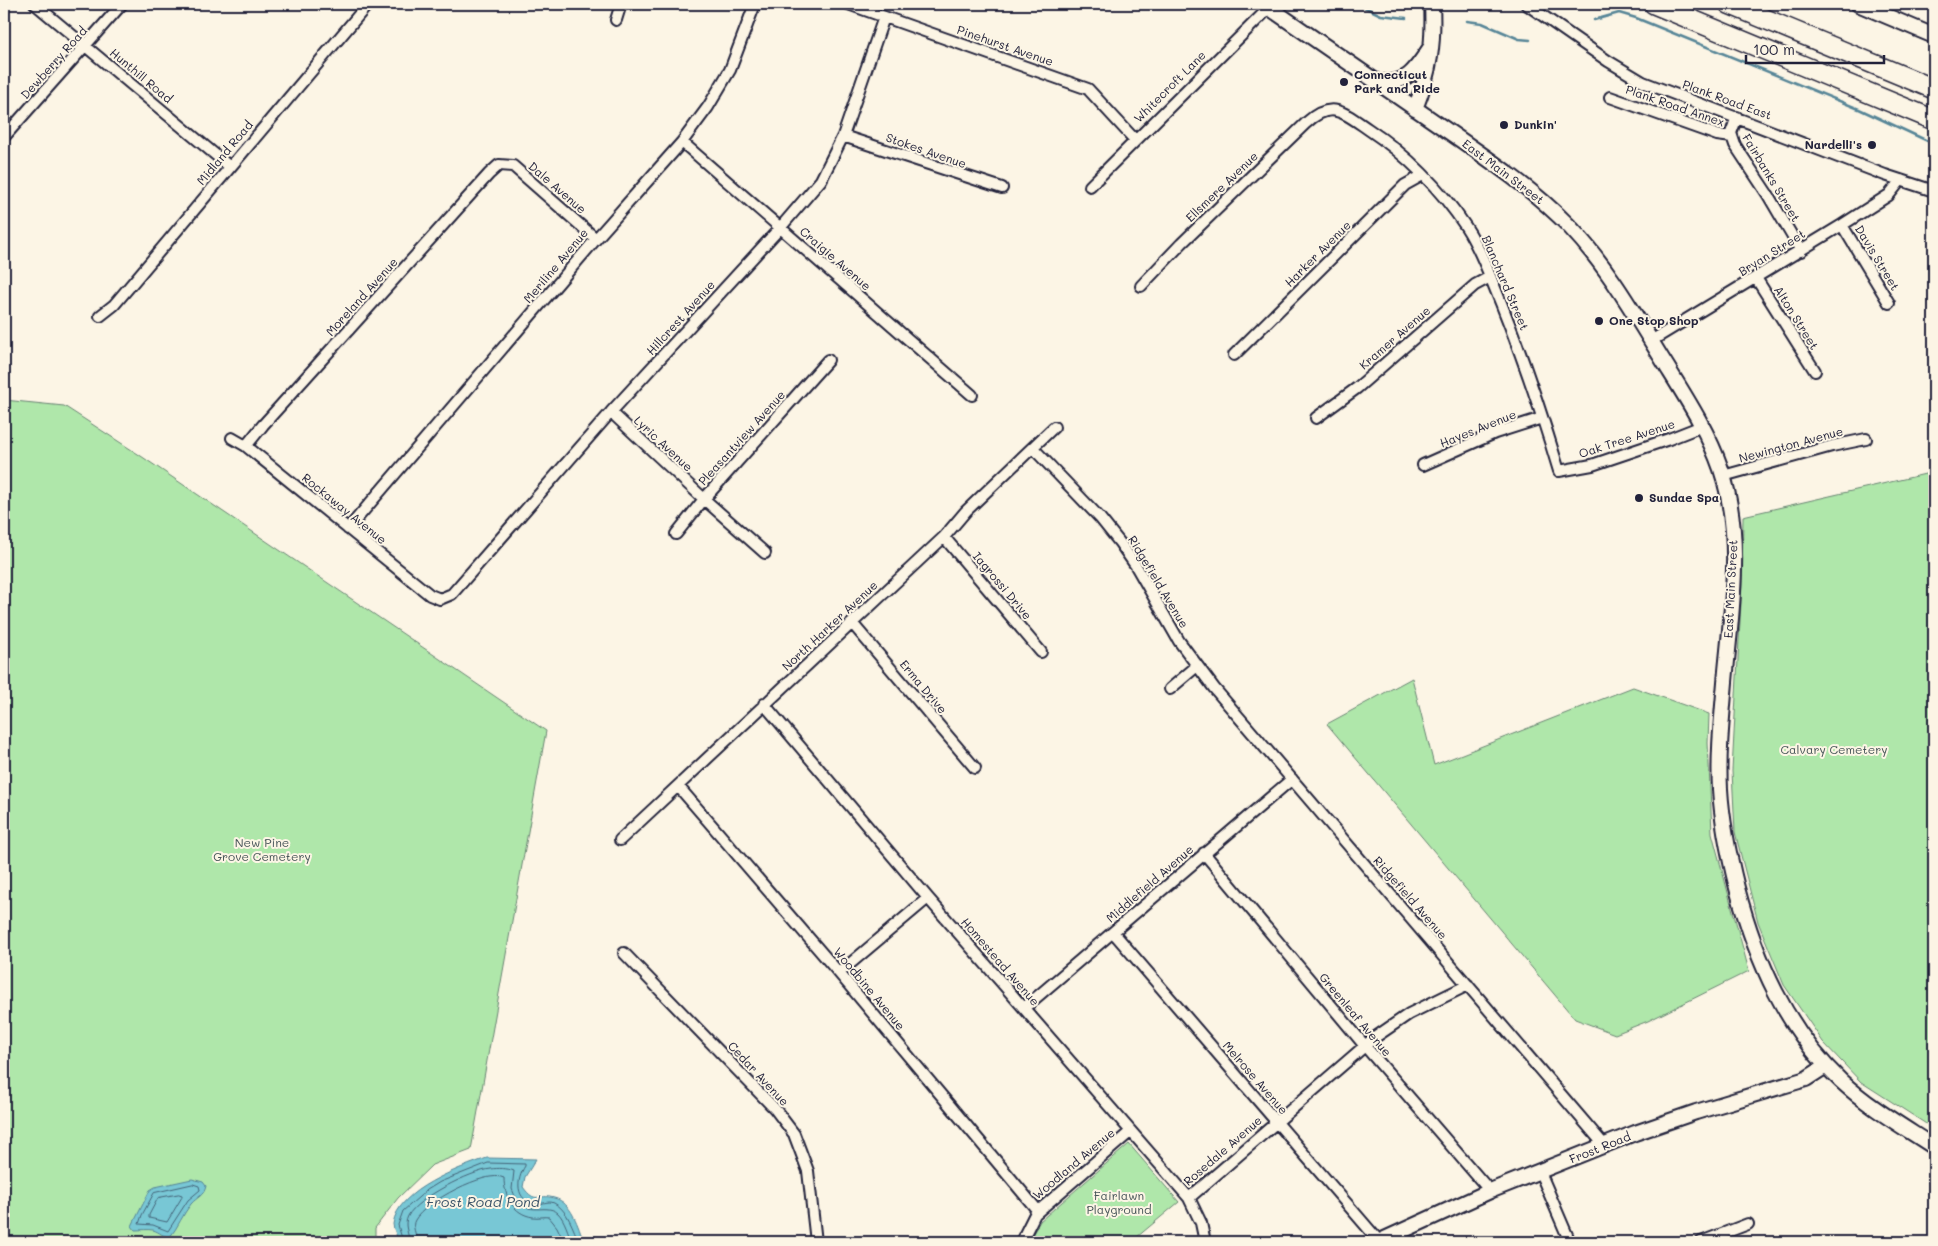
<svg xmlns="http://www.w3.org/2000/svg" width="1938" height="1246" viewBox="0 0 1938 1246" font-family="Mali,sans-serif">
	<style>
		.green { fill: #afe7aa; stroke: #688472 }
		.water { fill: #78c7d5; stroke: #568597 }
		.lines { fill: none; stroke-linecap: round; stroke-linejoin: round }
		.shore { stroke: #446479; stroke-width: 1 }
		.stream { stroke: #568597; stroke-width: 2.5 }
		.street-casing { stroke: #22223b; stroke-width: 14 }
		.secondary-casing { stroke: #22223b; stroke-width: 18 }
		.highway-casing { stroke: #22223b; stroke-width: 22 }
		.street { stroke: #fcf5e5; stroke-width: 10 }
		.secondary { stroke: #fcf5e5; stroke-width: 14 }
		.highway { stroke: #fcf5e5; stroke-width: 19 }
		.poi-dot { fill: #22223b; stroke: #fcf5e5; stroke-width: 2 }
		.labels { text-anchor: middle; stroke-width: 4; stroke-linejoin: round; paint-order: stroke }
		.street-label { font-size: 12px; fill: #22223b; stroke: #fcf5e5 }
		.poi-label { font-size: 12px; font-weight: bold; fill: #22223b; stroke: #fcf5e5; text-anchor: start }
		.park-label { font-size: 12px; fill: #455357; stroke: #fcf5e5 }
		.water-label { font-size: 14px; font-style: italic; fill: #3c5469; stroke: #fcf5e5 }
	</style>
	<rect width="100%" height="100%" fill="#fcf5e5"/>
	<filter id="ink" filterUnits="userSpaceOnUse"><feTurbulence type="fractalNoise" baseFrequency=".02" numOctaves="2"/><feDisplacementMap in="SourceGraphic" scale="10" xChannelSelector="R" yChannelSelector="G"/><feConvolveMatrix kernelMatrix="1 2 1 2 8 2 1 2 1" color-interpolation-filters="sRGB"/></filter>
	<g filter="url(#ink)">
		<!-- green -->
		<path class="green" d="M4,400l60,6 74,48 408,277 -75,419 -39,15 -34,33 -23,30v14h-371z
			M1934,472v657l-73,-47 -38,-40 -39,-57 -26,-63 -23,-90 -3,-61 10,-187 1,-68z
			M1412,678l22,87 199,-78 76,27 -1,29 4,90 37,138 -101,50 -33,13 -40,-15 -248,-295z
			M1129,1144l50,58 -48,40h-79l-21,-5 9,-16z"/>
		<!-- water -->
		<path class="water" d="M487,1158l49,1 -11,18 -2,10c13,18 15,6 31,11 18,4 24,29 30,44h-186c0,-6 -5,-12 -5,-18 5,-35 66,-56 94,-66z
			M192,1179l11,3 3,4c-2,10 -9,11 -15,18 -8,10 -13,23 -21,33 -7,0 -10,-5 -17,-7 -5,-1 -12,0 -18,0l-3,-4 18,-36 5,-3z"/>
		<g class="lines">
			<!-- shore -->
			<path class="shore" d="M193,1184l6,2 1,4 -12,10 -20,31 -15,-6 -14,-1 3,-9 12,-22z
				M179,1194l3,1v2l-15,25 -18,-4v-3l9,-17z
				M403,1242l-5,-17 5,-14 24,-21 13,-8 48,-19 37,1v2c-9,14 -10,34 10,38 6,1 13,-4 19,-1 14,7 19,26 25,39
				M409,1242c0,-10 -6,-16 -1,-26 9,-18 63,-45 83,-47 7,-1 16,-1 23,2l-2,18c12,33 33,12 46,24 7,7 10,20 14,29
				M417,1242c0,-7 -6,-16 -2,-22 10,-18 71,-51 89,-42 0,18 9,36 29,39 5,1 11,-1 16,0l8,10 7,15"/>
			<!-- stream -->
			<path class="stream" d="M1358,4l23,11 25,3
				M1594,20l25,-7 17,5 223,91 75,35
				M1467,21l15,2 37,16 11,1"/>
			<defs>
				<path id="street" d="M35,4l195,163
					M848,4l240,85 47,51
					M1526,4l82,57 35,21 242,93 49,16
					M616,20l5,-16
					M1610,97l107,38 15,2
					M1737,117l-6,16 4,12 33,50 33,56
					M843,136l159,52
					M4,137l118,-133
					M682,142l290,253
					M1090,186l179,-178
					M1842,225l47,78
					M1756,278l59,93
					M1141,286l41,-43 124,-120c25,-23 37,-11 62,6 38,25 73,60 98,98 15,23 24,50 35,76 22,55 41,111 58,168l33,-6 77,-26 33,-13
					M100,316l14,-11 254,-301
					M1651,341l191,-116 47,-30 12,-15
					M1234,355l171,-170 18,-10
					M611,412l93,87 61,54
					M1316,418l41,-30 118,-103 15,-8
					M232,438l14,8 184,149 10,4 12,-5 159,-182 169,-184 41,-48 22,-44 41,-119
					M246,446l17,-21 226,-251 10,-9 14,1 83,73
					M1033,448l67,70 20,25 16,23 43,75 35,47 391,458
					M1423,465l72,-32 47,-15
					M1723,476l109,-30 34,-7
					M348,529l248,-290 86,-97 26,-35 22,-37 25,-66
					M676,534l28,-35 124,-139
					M944,537l97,115
					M852,623l123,145
					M1170,689l27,-23
					M764,704l164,194 261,300 12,25 4,19
					M678,786l161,187 199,238
					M620,840l324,-303 22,-26 88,-84
					M1204,853l161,193 125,145
					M1113,932l266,309
					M624,953l151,156 19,25 14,37 8,71
					M839,973l89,-75
					M1024,1008l268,-229
					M1540,1172l30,70
					M1189,1198l185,-160 35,-24 59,-29
					M1021,1242l14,-28 95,-82
					M1701,1242l47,-18"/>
				<path id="secondary" d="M1264,4c55,38 110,76 165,114 49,34 99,66 141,109 38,40 65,88 94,135 21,34 44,69 57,107 23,69 10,143 4,213 -3,36 -7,72 -5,107 2,34 9,67 17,99 19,72 49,141 104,193 28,26 61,45 93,66
					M1858,4l76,32
					M1377,82c30,3 38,-11 53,-34
					M1415,109c15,-38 19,-65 17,-105
					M1378,1242l112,-51 145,-58 61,-21 110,-33 20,-13"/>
				<path id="highway" d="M1654,4l280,116
					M1729,4l205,85"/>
			</defs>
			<!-- street casing -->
			<use href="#street" class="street-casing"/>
			<!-- secondary casing -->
			<use href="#secondary" class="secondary-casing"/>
			<!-- highway casing -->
			<use href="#highway" class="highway-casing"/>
			<!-- street -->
			<use href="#street" class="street"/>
			<!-- secondary -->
			<use href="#secondary" class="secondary"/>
			<!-- highway -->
			<use href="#highway" class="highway"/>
		</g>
	</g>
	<!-- markers -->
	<g class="poi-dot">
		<circle cx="1344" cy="82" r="5"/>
		<circle cx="1504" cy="125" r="5"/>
		<circle cx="1872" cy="145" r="5"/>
		<circle cx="1599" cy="321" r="5"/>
		<circle cx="1639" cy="498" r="5"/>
	</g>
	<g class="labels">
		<!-- street labels -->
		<g class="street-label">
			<text transform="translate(1005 46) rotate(19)" y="4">Pinehurst Avenue</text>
			<text transform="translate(54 63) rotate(-48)" y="4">Dewberry Road</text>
			<text transform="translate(141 76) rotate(40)" y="4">Hunthill Road</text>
			<text transform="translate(1170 87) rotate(-45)" y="4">Whitecroft Lane</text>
			<text transform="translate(1727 100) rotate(20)" y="4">Plank Road East</text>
			<text transform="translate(1675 106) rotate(19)" y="4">Plank Road Annex</text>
			<text transform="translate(926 151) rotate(19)" y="4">Stokes Avenue</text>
			<text transform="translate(225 153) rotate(-50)" y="4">Midland Road</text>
			<text transform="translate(1503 172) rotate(37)" y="4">East Main Street</text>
			<text transform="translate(1771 178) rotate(59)" y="4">Fairbanks Street</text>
			<text transform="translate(1222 187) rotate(-44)" y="4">Ellsmere Avenue</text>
			<text transform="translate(557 188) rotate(41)" y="4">Dale Avenue</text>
			<text transform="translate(1772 253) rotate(-32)" y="4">Bryan Street</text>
			<text transform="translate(1318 254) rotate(-45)" y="4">Harker Avenue</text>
			<text transform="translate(1877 258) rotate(59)" y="4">Davis Street</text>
			<text transform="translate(835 259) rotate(41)" y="4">Craigie Avenue</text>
			<text transform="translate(556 266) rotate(-50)" y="4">Meriline Avenue</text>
			<text transform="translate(1505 283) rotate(67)" y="4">Blanchard Street</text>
			<text transform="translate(362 297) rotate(-48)" y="4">Moreland Avenue</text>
			<text transform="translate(681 318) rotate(-48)" y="4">Hillcrest Avenue</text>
			<text transform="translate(1796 318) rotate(58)" y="4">Alton Street</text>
			<text transform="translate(1395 338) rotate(-41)" y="4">Kramer Avenue</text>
			<text transform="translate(1478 429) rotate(-22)" y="4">Hayes Avenue</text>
			<text transform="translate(742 438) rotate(-48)" y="4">Pleasantview Avenue</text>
			<text transform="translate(1627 439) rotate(-18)" y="4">Oak Tree Avenue</text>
			<text transform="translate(663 444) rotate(43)" y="4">Lyric Avenue</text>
			<text transform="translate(1791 445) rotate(-15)" y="4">Newington Avenue</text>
			<text transform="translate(344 509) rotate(39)" y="4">Rockaway Avenue</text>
			<text transform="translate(1158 582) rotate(59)" y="4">Ridgefield Avenue</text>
			<text transform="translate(1002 586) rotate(50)" y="4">Iagrossi Drive</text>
			<text transform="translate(1731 589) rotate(-87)" y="4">East Main Street</text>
			<text transform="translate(830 626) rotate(-43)" y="4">North Harker Avenue</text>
			<text transform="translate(923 687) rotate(50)" y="4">Erma Drive</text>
			<text transform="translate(1150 884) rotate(-41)" y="4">Middlefield Avenue</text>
			<text transform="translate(1410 898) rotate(49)" y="4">Ridgefield Avenue</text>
			<text transform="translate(1000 962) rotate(49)" y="4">Homestead Avenue</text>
			<text transform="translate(869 989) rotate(50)" y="4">Woodbine Avenue</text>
			<text transform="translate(1355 1015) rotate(50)" y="4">Greenleaf Avenue</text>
			<text transform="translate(758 1074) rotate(47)" y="4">Cedar Avenue</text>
			<text transform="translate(1255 1078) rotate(49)" y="4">Melrose Avenue</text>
			<text transform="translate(1600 1148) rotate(-22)" y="4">Frost Road</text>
			<text transform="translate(1223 1151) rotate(-41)" y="4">Rosedale Avenue</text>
			<text transform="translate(1074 1164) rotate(-40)" y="4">Woodland Avenue</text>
		</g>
		<!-- poi labels -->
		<g class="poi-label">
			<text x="1354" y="79">Connecticut<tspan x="1354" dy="14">Park and Ride</tspan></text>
			<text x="1514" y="129">Dunkin'</text>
			<text x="1862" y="149" text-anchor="end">Nardelli's</text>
			<text x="1609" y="325">One Stop Shop</text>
			<text x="1649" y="502">Sundae Spa</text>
		</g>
		<!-- park labels -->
		<g class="park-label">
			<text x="1834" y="754">Calvary Cemetery</text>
			<text x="262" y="847">New Pine<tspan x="262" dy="14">Grove Cemetery</tspan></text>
			<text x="1119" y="1200">Fairlawn<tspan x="1119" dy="14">Playground</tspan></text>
		</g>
		<!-- water labels -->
		<g class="water-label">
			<text x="483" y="1207">Frost Road Pond</text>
		</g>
	</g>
	<!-- margin -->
	<rect width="1938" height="1246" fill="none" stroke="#fcf5e5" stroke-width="20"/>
	<rect x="10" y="10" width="1918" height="1226" fill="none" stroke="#22223b" stroke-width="2" filter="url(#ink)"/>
	<!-- scale -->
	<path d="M1746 55v8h138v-8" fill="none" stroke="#22223b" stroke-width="2.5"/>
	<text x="1753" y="55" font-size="15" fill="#22223b" stroke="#fcf5e5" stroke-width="4" paint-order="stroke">100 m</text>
</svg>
